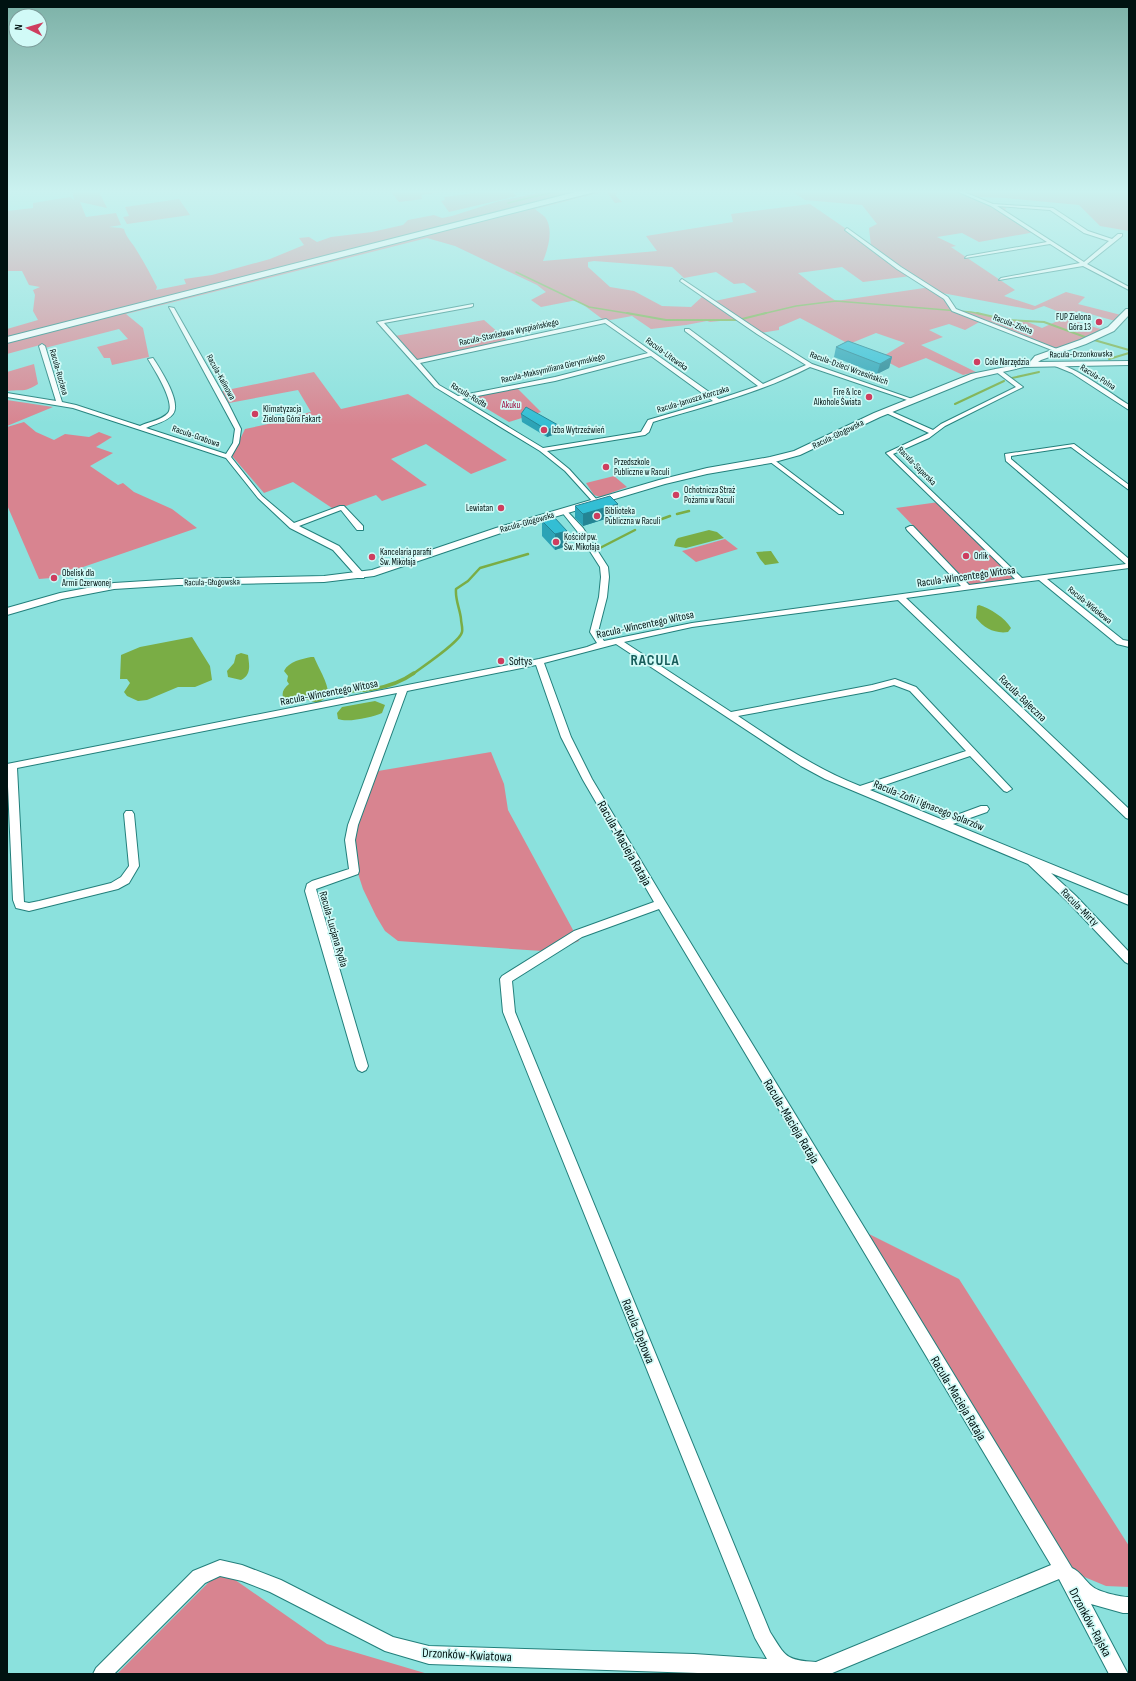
<svg xmlns="http://www.w3.org/2000/svg" width="1136" height="1681" viewBox="0 0 1136 1681" font-family="'Sofia Sans Condensed',sans-serif">
	<style>
		.green { fill: #d88490; fill-rule: evenodd }
		.water { fill: #7aad45 }
		.lines { fill: none; stroke-linecap: round; stroke-linejoin: round }
		.stream-far3 { stroke: #7aad45; stroke-width: 1.5 }
		.stream-far2 { stroke: #7aad45; stroke-width: 2 }
		.stream-far1 { stroke: #7aad45; stroke-width: 2.5 }
		.stream { stroke: #7aad45; stroke-width: 3.5 }
		.street-casing { stroke: #227f7b; stroke-width: 2 }
		.secondary-casing { stroke: #227f7b; stroke-width: 2 }
		.highway-casing { stroke: #227f7b; stroke-width: 2 }
		.street { fill: #fff; fill-rule: evenodd }
		.secondary { fill: #fff; fill-rule: evenodd }
		.highway { fill: #fff; fill-rule: evenodd }
		.wall { fill: #2ca3b6 }
		.shaded-wall { fill: #248594 }
		.building { fill: #33bed4; stroke: #248594 }
		.poi-dot { fill: #ce3e5f; stroke: #d1faf7; stroke-width: 1.5 }
		.labels { text-anchor: middle; stroke-width: 3.5; stroke-linejoin: round; paint-order: stroke }
		.far-poi-label { font-size: 9px; fill: #001211; stroke: #d1faf7; text-anchor: start }
		.far-street-label { font-size: 9px; fill: #001211; stroke: #d1faf7 }
		.far-park-label { font-size: 9px; fill: #9f083c; stroke: #d1faf7 }
		.street-label { font-size: 11px; fill: #001211; stroke: #d1faf7 }
		.poi-label { font-size: 11px; fill: #001211; stroke: #d1faf7; text-anchor: start }
		.near-street-label { font-size: 13px; fill: #001211; stroke: #d1faf7 }
		.district-label { font-size: 15px; font-weight: bold; letter-spacing: 1px; fill: #185d5b; stroke: #d1faf7 }
	</style>
	<rect width="100%" height="100%" fill="#8be1dd"/>
	<!-- green -->
	<path class="green" d="M72,190h26l9,18 -27,-6 6,15 30,-4 5,12 -12,2 12,1 3,1c2,9 9,14 13,22 7,11 14,24 20,36l-1,3 30,-6 -2,-5 28,-4 58,-16 34,-14 -5,-7 10,-1 8,5 14,-5 41,-5 31,-7 5,-5 26,-5 8,3 10,-2 47,-15 54,-11h65l-2,6 6,6 -7,1 -9,-12 -71,18c2,2 7,5 10,8 9,12 3,32 -2,44l114,-10 -11,-15 87,-14 -2,-8 79,-10 61,42 -2,-18 8,-4 -15,-19 -57,-5 -15,-10h339v41l-29,-5 -21,-21 -74,-7 -29,-1 17,7 13,4 -1,2 3,3 27,19 -56,10 -17,-9 -25,4 19,9 -5,1 64,43 -11,6 31,10 31,-14 19,5 -7,7 43,11 -6,6 -35,-10 -13,4 -23,-9 -11,4 -91,-17 12,17 17,2 36,8h16l19,8 22,-10 40,12 -47,19 -74,-29 -18,10 -16,-6 -20,6 14,7 -22,8 55,27 -13,3 -37,-17 -27,10 -19,-10 25,-15 -29,-10 -27,11 -49,-26 -21,9v3l-19,3 -20,-14 -30,3 -3,-1 -21,4 -35,4 -19,-13 -27,5 -28,-21 -36,7 -10,-7 15,-8 -9,-7 -82,-39 -28,-8 -301,76 17,14 6,29 -37,8 -2,-7h-6l-7,-11 31,-8 -9,-10 -78,20 -1,-4 -33,9v-25l31,-9 -5,-9 2,-16 -2,-5 7,-3 -11,-2 -7,-14h-14l-1,-7v-53l26,-3v-5l37,-6 4,3zM594,261l78,6 12,11 32,-6 18,12 10,-1 13,9 -42,9 -11,-6 -13,12 -29,-1 -28,-15 -24,-4 -22,-20v-5zM842,267l21,15 48,-6 20,11 -95,14 -19,-13 -19,-15z
		M381,190h71l-31,5 1,4 -23,3 -7,-9z
		M497,190h13l7,6 -68,16 -8,-11 4,-1 -1,-3z
		M179,199l11,16 -63,9 -4,-7 6,-1 -4,-9z
		M484,320l24,21 -91,19 -22,-24z
		M34,364l4,20c-14,9 -16,5 -31,7v-19z
		M314,372l27,37 67,-15 99,66 -36,14 -45,-30 -35,15 36,26 -45,16 -6,-6 -41,15 -42,-28 -29,11 -32,-37 13,-27 42,-9 -2,-2 26,-6 -13,-22 -69,13 -7,-12z
		M517,388l24,24 -32,10 -40,-24z
		M7,400l46,7 -46,19z
		M24,422l12,10 18,8 11,-6 24,3 10,-5 13,5 -16,10 17,6 -23,13 28,19 5,-2 11,9 38,17 25,19 -146,50 -12,1 -32,-74v-78z
		M614,476l13,11 -27,10 -6,-2 -8,-12z
		M939,502l70,69 4,7 -4,2 -39,5 -74,-77z
		M725,539l13,10 -42,13 -14,-11z
		M491,752l13,32 4,26 71,131 -17,7 -20,3 -144,-10 -13,-10 -9,-15 -13,-27 -10,-31 -4,-25 23,-61z
		M863,1231l96,48 170,267v41l-23,-1 -36,-15z
		M221,1570l106,74 101,30h-311z"/>
	<!-- water -->
	<path class="water" d="M709,530l8,2 7,6 -38,10 -12,-2 2,-6 2,-2z
		M771,551l8,12 -14,2 -5,-6 -4,-7z
		M979,605c11,3 26,13 32,23l-3,4c-13,2 -24,-4 -32,-14l1,-12z
		M192,637l18,29 2,14 -17,7h-17l-31,13 -9,1 -11,-5 -3,-4 6,-9 -3,-4h-7l1,-24 19,-8z
		M241,653l7,2c1,9 4,20 -7,25l-13,-3 -1,-6 7,-8 2,-8z
		M311,657h3c4,10 16,29 14,39l-10,7 -14,-4 -11,3 -9,-2c-3,-7 -1,-11 5,-16l-2,-3 1,-5 -4,-5c5,-10 18,-12 27,-14z
		M375,701l10,4 -3,8c-9,4 -34,10 -44,6l-1,-6 5,-6z"/>
	<g class="lines">
		<!-- stream-far3 -->
		<path class="stream-far3" d="M574,190l13,5
			M508,203l53,-13
			M516,272l73,35 43,7
			M762,314l34,-8 40,-5 135,11 10,2"/>
		<!-- stream-far2 -->
		<path class="stream-far2" d="M627,313l39,7h71
			M977,313l30,7 37,2 41,15
			M742,319l24,-6
			M1094,340l35,10
			M1109,359l20,-6
			M1012,378l27,-6
			M955,404l49,-23"/>
		<!-- stream-far1 -->
		<path class="stream-far1" d="M677,514l12,-3
			M659,520l11,-4
			M596,550l39,-20
			M413,674c9,-7 47,-32 49,-42 1,-4 -1,-9 -1,-13 -1,-10 -6,-19 -5,-30l12,-8 12,-13 48,-14"/>
		<!-- stream -->
		<path class="stream" d="M328,691c29,1 61,0 86,-18"/>
		<defs>
			<path id="street" d="M954,190h5l34,14 60,4 35,23 24,8 6,-5h4v2l-35,28 42,23v3l-46,-24 -84,14 2,-2 79,-15 -30,-19 -85,14 2,-2 80,-14 -56,-36zM997,206l53,4 34,23 25,8 -25,21z
				M847,228l54,39 47,30 8,12 106,42 -5,1 -105,-41 -8,-12 -47,-30 -52,-39z
				M682,279l79,53 51,32 103,36 -5,1 -100,-34c-50,26 -104,39 -157,55l-4,10 -4,3 -98,16 22,18 29,32 1,1 -3,2 -2,-1 -29,-32 -25,-20 -105,-64 -58,-65 96,-18v2l-2,1 -87,16 33,37 189,-41 113,80 39,-13 -73,-55v-2h4l74,55 43,-19 -49,-31 -77,-53zM605,323l43,30 -93,24 -97,19 -19,-11 -19,-22zM651,356l62,45 -65,19 -7,12 -98,16 -81,-49 93,-18z
				M169,307l5,1 54,95 13,26 -2,14 -8,14 31,39 32,27 46,-17h4l19,20v4h-6l-16,-20 -42,16 40,20 25,28v4h-6l-25,-28 -43,-22 -17,-16 -15,-14 -32,-40 -153,-50 -66,-11v-4l49,8 -17,-55 3,-2 3,2 17,56 14,3 64,21c8,-4 22,-6 28,-13 8,-10 -14,-44 -20,-54l5,-1c7,11 29,44 20,56 -6,8 -19,10 -27,14l80,26 7,-11 2,-14z
				M1055,364c16,-1 59,32 74,41v5l-57,-37 -17,-7z
				M995,369h4l24,18 -78,39 -16,12 -36,16 129,124 104,-14 -120,-103 -1,-7 69,-10 55,41v5l-58,-43 -60,9v3l118,100v9l-82,11 76,61 6,1v6l-12,-3 -78,-64 -133,18 223,211v10l-3,-1 -228,-218 -206,27 -68,15 107,70 141,-27 23,-6 21,8 96,102 -5,3 -3,-1 -34,-35 -100,34 73,30 38,-14h6l2,3 -2,3 -34,12 176,72v9l-78,-32 25,23 53,56v12l-4,-2 -57,-60 -40,-38 -203,-85 -24,-13 -185,-122 -72,19 27,74 21,42 73,122 407,667c9,4 13,13 21,19 6,5 28,10 36,10v16h-6l-32,-9 37,70h-19l-50,-95 -229,95h-102l-299,-10 -44,-13 -115,-59 -28,-11 -22,-5 -15,7 -91,91h-21l3,-6 97,-97 27,-11 22,5 39,15 112,57 36,9 265,8 73,5 -12,-21 -252,-626 -3,-33 2,-3 72,-45 80,-29 -71,-122 -22,-43 -25,-72 -129,26 -49,134 -3,15 4,31 -1,3 -42,15 52,177 -2,4 -4,2 -4,-2 -2,-4 -51,-175 2,-7 5,-3 37,-12 -4,-29 3,-15 49,-132 -380,75 7,134 5,1 10,-2 72,-18 10,-6 8,-11 -5,-52 2,-3h6l2,3 5,52 -10,17 -11,6 -89,22 -13,-3 -3,-8 -6,-136 532,-105 48,-12 10,-4 -7,-11 9,-35 2,-20 -1,-10 -23,-36 -16,-20 3,-2 2,1 17,18 25,39 1,10 -2,20 -9,35 6,9 88,-18 269,-37 -54,-56 -1,-2 4,-2h3l56,59 46,-6 -129,-126 43,-20 -45,-21v-2h4l45,20 8,-6 75,-37 -21,-16zM894,685l16,6 56,60 -106,35c-46,-18 -81,-43 -122,-70l134,-25zM659,909l392,656 -235,97c-31,-2 -30,-5 -46,-30l-255,-620 -3,-31 70,-44z
				M769,459h4l70,53v2h-4l-70,-53z"/>
			<path id="secondary" d="M1126,309h3v6l-15,16 -28,13 -45,16 -3,2 91,-1v4l-105,2 -48,11 -96,39 -80,38 -29,8 -64,11 -42,10 -161,48 -130,44 -50,6 -146,3 -64,4 -52,10 -55,16v-7l53,-15 54,-10 64,-4 146,-3 48,-6 124,-42 163,-48 48,-12 63,-11 24,-6 80,-38 97,-39 59,-12 5,-6 45,-16 28,-13z"/>
			<path id="highway" d="M583,190h13l-1,2 -588,151v-6z"/>
		</defs>
		<!-- street casing -->
		<use href="#street" class="street-casing"/>
		<!-- secondary casing -->
		<use href="#secondary" class="secondary-casing"/>
		<!-- highway casing -->
		<use href="#highway" class="highway-casing"/>
		<!-- street -->
		<use href="#street" class="street"/>
		<!-- secondary -->
		<use href="#secondary" class="secondary"/>
		<!-- highway -->
		<use href="#highway" class="highway"/>
	</g>
	<!-- wall -->
	<path class="wall" d="M836,347l56,10 -3,11 -12,6 -43,-17z
		M521,414l37,11v8l-11,4 -25,-15z
		M575,506l43,9 -35,11 -8,-8z
		M542,521l25,10v15l-12,4 -13,-14z"/>
	<!-- shaded-wall -->
	<path class="shaded-wall" d="M892,357l-3,11 -12,6 3,-10z
		M558,425v8l-11,4v-7z
		M618,504v11l-35,11v-12z
		M567,531v15l-12,4v-16z"/>
	<!-- building -->
	<path class="building" d="M848,341l44,16 -12,7 -44,-17z
		M526,407l32,18 -11,5 -26,-16z
		M610,496l8,8 -35,10 -8,-8z
		M554,517l13,14 -12,3 -13,-13z"/>
	<!-- sky -->
	<linearGradient id="sky" x2="0" y2="1"><stop stop-color="#7cb1a7"/><stop offset="0.45" stop-color="#cbf2f0"/><stop offset="1" stop-color="#cbf2f0" stop-opacity="0"/></linearGradient>
	<rect width="1136" height="425" fill="url(#sky)"/>
	<!-- markers -->
	<g class="poi-dot">
		<circle cx="1099" cy="322" r="4"/>
		<circle cx="977" cy="362" r="4"/>
		<circle cx="869" cy="397" r="4"/>
		<circle cx="255" cy="414" r="4"/>
		<circle cx="544" cy="430" r="4"/>
		<circle cx="606" cy="467" r="4"/>
		<circle cx="676" cy="495" r="4"/>
		<circle cx="501" cy="508" r="4"/>
		<circle cx="597" cy="516" r="4"/>
		<circle cx="556" cy="542" r="4"/>
		<circle cx="966" cy="556" r="4"/>
		<circle cx="372" cy="557" r="4"/>
		<circle cx="54" cy="578" r="4"/>
		<circle cx="501" cy="661" r="4"/>
	</g>
	<g class="labels">
		<!-- far-poi labels -->
		<g class="far-poi-label">
			<text x="1091" y="320" text-anchor="end">FUP Zielona<tspan x="1091" dy="10">Góra 13</tspan></text>
			<text x="985" y="365">Cole Narzędzia</text>
			<text x="861" y="395" text-anchor="end">Fire &amp; Ice<tspan x="861" dy="10">Alkohole Świata</tspan></text>
			<text x="263" y="412">Klimatyzacja<tspan x="263" dy="10">Zielona Góra Fakart</tspan></text>
			<text x="552" y="433">Izba Wytrzeźwień</text>
			<text x="614" y="465">Przedszkole<tspan x="614" dy="10">Publiczne w Raculi</tspan></text>
			<text x="684" y="493">Ochotnicza Straż<tspan x="684" dy="10">Pożarna w Raculi</tspan></text>
			<text x="493" y="511" text-anchor="end">Lewiatan</text>
			<text x="605" y="514">Biblioteka<tspan x="605" dy="10">Publiczna w Raculi</tspan></text>
			<text x="564" y="540">Kościół pw.<tspan x="564" dy="10">Św. Mikołaja</tspan></text>
			<text x="380" y="555">Kancelaria parafii<tspan x="380" dy="10">Św. Mikołaja</tspan></text>
			<text x="974" y="559">Orlik</text>
			<text x="62" y="576">Obelisk dla<tspan x="62" dy="10">Armii Czerwonej</tspan></text>
		</g>
		<!-- far-street labels -->
		<g class="far-street-label">
			<text transform="translate(1013 324) rotate(21)" y="3">Racula-Zielna</text>
			<text transform="translate(509 332) rotate(-12)" y="3">Racula-Stanisława Wyspiańskiego</text>
			<text transform="translate(667 354) rotate(36)" y="3">Racula-Litewska</text>
			<text transform="translate(1081 354) rotate(-1)" y="3">Racula-Drzonkowska</text>
			<text transform="translate(553 368) rotate(-13)" y="3">Racula-Maksymiliana Gierymskiego</text>
			<text transform="translate(849 368) rotate(20)" y="3">Racula-Dzieci Wrzesińskich</text>
			<text transform="translate(59 372) rotate(74)" y="3">Racula-Ruciana</text>
			<text transform="translate(221 377) rotate(61)" y="3">Racula-Kalinowa</text>
			<text transform="translate(1098 377) rotate(32)" y="3">Racula-Polna</text>
			<text transform="translate(469 395) rotate(31)" y="3">Racula-Rodła</text>
			<text transform="translate(693 399) rotate(-17)" y="3">Racula-Janusza Korczaka</text>
			<text transform="translate(838 434) rotate(-26)" y="3">Racula-Głogowska</text>
			<text transform="translate(196 436) rotate(19)" y="3">Racula-Grabowa</text>
			<text transform="translate(917 466) rotate(45)" y="3">Racula-Saperska</text>
			<text transform="translate(527 522) rotate(-16)" y="3">Racula-Głogowska</text>
			<text transform="translate(212 582) rotate(-1)" y="3">Racula-Głogowska</text>
			<text transform="translate(1090 605) rotate(39)" y="3">Racula-Widokowa</text>
		</g>
		<!-- far-park labels -->
		<g class="far-park-label">
			<text x="511" y="408">Akuku</text>
		</g>
		<!-- street labels -->
		<g class="street-label">
			<text transform="translate(966 576) rotate(-8)" y="4">Racula-Wincentego Witosa</text>
			<text transform="translate(645 624) rotate(-12)" y="4">Racula-Wincentego Witosa</text>
			<text transform="translate(329 692) rotate(-11)" y="4">Racula-Wincentego Witosa</text>
			<text transform="translate(1023 698) rotate(44)" y="4">Racula-Bajeczna</text>
			<text transform="translate(929 805) rotate(22)" y="4">Racula-Zofii i Ignacego Solarzów</text>
			<text transform="translate(1080 907) rotate(45)" y="4">Racula-Mirty</text>
			<text transform="translate(334 929) rotate(74)" y="4">Racula-Lucjana Rydla</text>
		</g>
		<!-- poi labels -->
		<g class="poi-label">
			<text x="509" y="665">Sołtys</text>
		</g>
		<!-- near-street labels -->
		<g class="near-street-label">
			<text transform="translate(625 843) rotate(60)" y="5">Racula-Macieja Rataja</text>
			<text transform="translate(792 1121) rotate(59)" y="5">Racula-Macieja Rataja</text>
			<text transform="translate(639 1331) rotate(68)" y="5">Racula-Dębowa</text>
			<text transform="translate(959 1398) rotate(59)" y="5">Racula-Macieja Rataja</text>
			<text transform="translate(1091 1622) rotate(62)" y="5">Drzonków-Rajska</text>
			<text transform="translate(467 1654) rotate(3)" y="5">Drzonków-Kwiatowa</text>
		</g>
		<!-- district labels -->
		<g class="district-label">
			<text x="655" y="665">RACULA</text>
		</g>
	</g>
	<!-- border -->
	<rect width="1136" height="1681" fill="none" stroke="#001211" stroke-width="16"/>
	<!-- north arrow -->
	<g transform="translate(28 28) rotate(275)"><circle r="19" fill="#d1faf7" stroke="#7d9d9b"/>
	<path d="M0-3L7 15L0 10L-7 15Z" fill="#ce3e5f"/>
	<text y="-6" font-size="11" font-weight="bold" text-anchor="middle" fill="#001211">N</text>
	</g>
</svg>
